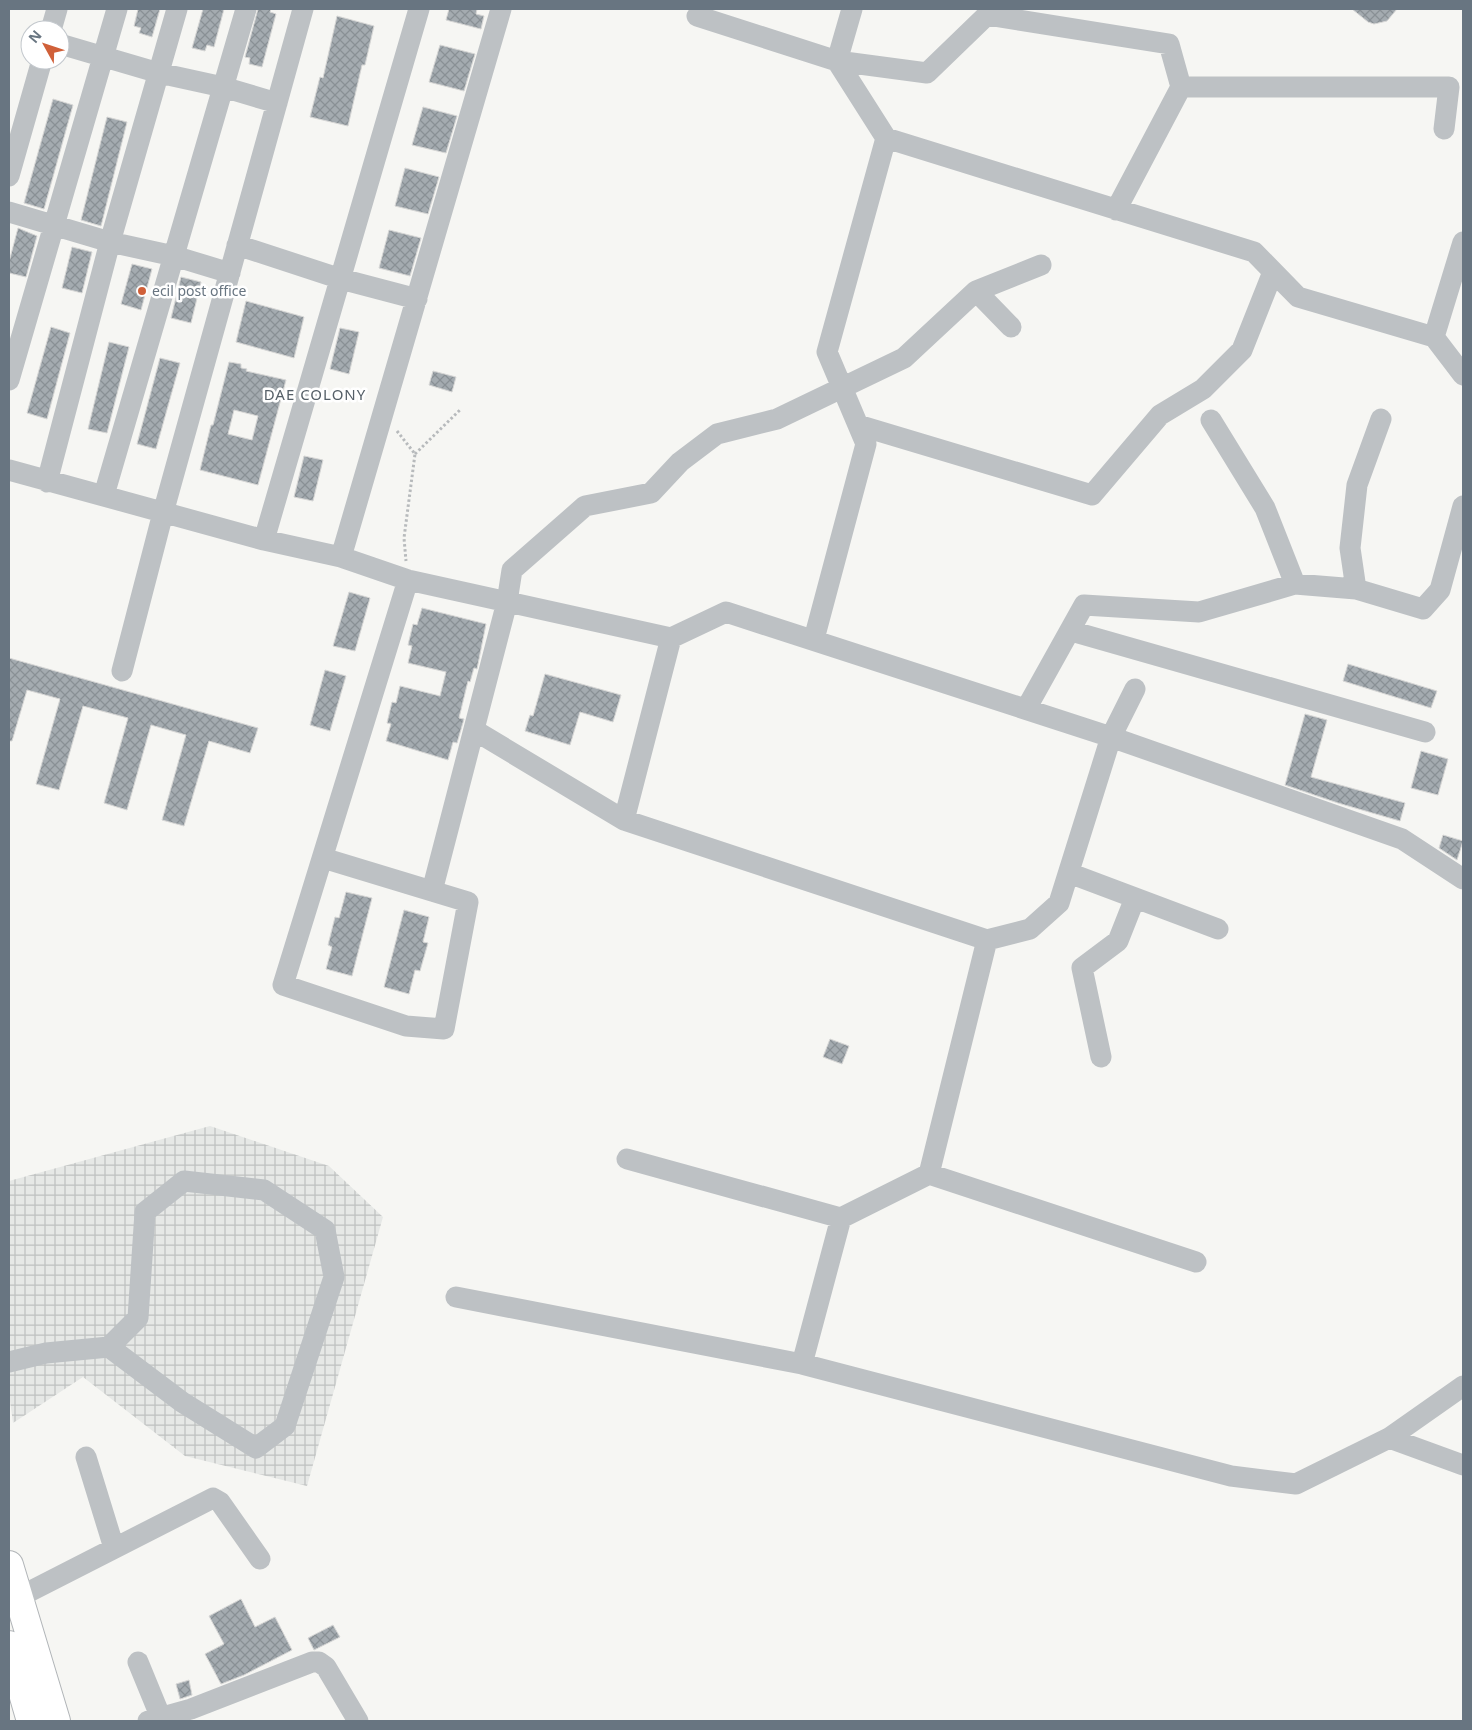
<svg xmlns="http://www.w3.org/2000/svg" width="1472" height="1730" viewBox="0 0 1472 1730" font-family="'Noto Sans',sans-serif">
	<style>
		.industrial { fill: url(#industrial-grid) }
		.building { fill: url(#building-cross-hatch); stroke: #d7d7d6; fill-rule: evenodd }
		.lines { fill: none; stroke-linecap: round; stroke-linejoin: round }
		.major-casing { stroke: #b1b5b8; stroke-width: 30 }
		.path { stroke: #b7babc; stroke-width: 3; stroke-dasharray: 2.5 2.5; stroke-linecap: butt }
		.minor { stroke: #bdc1c4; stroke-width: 21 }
		.major { stroke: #fff; stroke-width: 28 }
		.poi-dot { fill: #d06039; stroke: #fff; stroke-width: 2 }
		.labels { text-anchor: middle; stroke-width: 5; stroke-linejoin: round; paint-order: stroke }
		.poi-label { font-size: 14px; fill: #687581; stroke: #fff; text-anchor: start }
		.neighbourhood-label { font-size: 15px; letter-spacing: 1px; fill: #555f67; stroke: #fff }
	</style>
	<defs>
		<pattern id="industrial-grid" width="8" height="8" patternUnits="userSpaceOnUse" patternTransform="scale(1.25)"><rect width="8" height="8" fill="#e6e8e6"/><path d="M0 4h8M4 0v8" fill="none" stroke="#bec1c0"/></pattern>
		<pattern id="building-cross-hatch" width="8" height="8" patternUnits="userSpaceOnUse" patternTransform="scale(1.25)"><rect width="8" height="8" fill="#a4abb0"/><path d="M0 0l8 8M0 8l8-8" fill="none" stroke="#899095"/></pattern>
	</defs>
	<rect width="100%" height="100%" fill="#f6f6f3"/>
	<!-- industrial -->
	<path class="industrial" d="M210,1126l119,40 54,51 -76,269 -122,-30 -102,-79 -70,46 -4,-29v-213z"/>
	<!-- building -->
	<path class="building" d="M138,9h22l-8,28 -13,-4 2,-5 -7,-2z
		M203,9h21l-10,38 -7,-2 -2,6 -13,-3z
		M258,9h13l-1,3 6,2 -14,53 -13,-3 1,-6 -5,-1z
		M449,9h28l-1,5 8,2 -3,13 -35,-9z
		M1352,9h45l-10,12 -13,3 -6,-2z
		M337,16l37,10 -9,39h-3l-14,61 -38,-9 10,-40 3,1z
		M440,45l35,9 -11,37 -35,-9z
		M53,99l20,6 -29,104 -20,-6z
		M423,107l34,9 -11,37 -34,-8z
		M107,117l20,5 -26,104 -20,-6z
		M405,168l34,9 -11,37 -33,-8z
		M18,228l19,8 -11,41 -17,-4v-11z
		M389,230l32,8 -11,38 -31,-8z
		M72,247l20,5 -10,41 -20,-5z
		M132,264l20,5 -11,41 -20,-6z
		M181,277l20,5 -10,41 -20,-5z
		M246,301l58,16 -10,41 -58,-16z
		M51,327l19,6 -23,86 -20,-6z
		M340,328l19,4 -10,42 -19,-5z
		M109,342l20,5 -22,86 -19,-4z
		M160,358l20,5 -24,86 -19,-5z
		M229,362l12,2v4l6,1 -1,2 40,9 -28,105 -58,-15 11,-45h2zM234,410l24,6 -6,24 -24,-6z
		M433,371l23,6 -4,15 -23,-7z
		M304,456l19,4 -10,41 -19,-4z
		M349,592l21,6 -15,53 -22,-5z
		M422,608l64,16 -9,45 -3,-1 -4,14 -2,-1 -9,37 5,1 -7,24 -4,-1 -5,18 -62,-19 5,-17 -4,-1 5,-21 4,1 4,-17 40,10 6,-24 -38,-9 4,-17 -4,-1 5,-21 4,1z
		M9,658l249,70 -8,25 -41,-12 -25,85 -22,-6 24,-85 -35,-10 -24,85 -23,-7 24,-85 -45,-12 -24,84 -23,-6 24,-85 -33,-9 -15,51h-3z
		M1348,664l89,27 -6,17 -88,-27z
		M325,670l21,6 -16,55 -20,-6z
		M545,674l76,21 -8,27 -33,-10 -10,33 -45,-14 5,-16 3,1z
		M1305,714l22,6 -16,57 94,26 -5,18 -62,-18 -53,-18z
		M1421,751l27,8 -10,36 -27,-7z
		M1443,835l20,6 -6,19 -18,-12z
		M346,892l26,6 -20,78 -26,-7 6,-22 -4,-2 7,-28 4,1z
		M404,910l25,7 -6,25 5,1 -8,28 -5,-1 -6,24 -25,-7z
		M830,1039l19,7 -7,18 -19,-7z
		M241,1599l14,28 20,-10 17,33 -48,25 -23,9 -16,-30 19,-10 -15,-28z
		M333,1625l7,12 -26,13 -6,-12z
		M189,1680l3,15 -12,4 -4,-15z"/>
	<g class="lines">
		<defs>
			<path id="major" d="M9,1565l47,156
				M9,1645l22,76"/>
		</defs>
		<!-- major casing -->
		<use href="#major" class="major-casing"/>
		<!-- path -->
		<path class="path" d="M397,431l18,23 -11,84 2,23
			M415,454l46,-45"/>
		<!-- minor -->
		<path class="minor" d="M852,9l-15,52 90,12 60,-58 182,29 12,43h268l-5,42
			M697,16l140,45 49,77 -59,214 39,92 -52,195
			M51,30l6,-21
			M60,44l99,29 64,14 54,16
			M886,138l368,114 44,45 136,40
			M9,176l33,-116
			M1116,210l65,-123
			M9,212l101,30 64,14 56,17
			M1463,242l-29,95 29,38
			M237,245l104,34 76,20
			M976,291l35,36
			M9,380l108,-371
			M1211,420l54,88 30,76
			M858,425l234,70 68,-80 43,-26 39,-39 31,-78
			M9,470l255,70 77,17 67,23 263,58 55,-26 385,125 291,102 61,40
			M47,482l63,-240 67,-233
			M104,495l142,-486
			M264,540l155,-531
			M341,557l160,-548
			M1356,589l-6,-41 7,-63 24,-66
			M1071,631l354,101
			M122,671l41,-158 140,-504
			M1026,709l58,-104 115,7 96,-28 61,5 67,20 17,-19 23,-84
			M474,730l150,90 363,120
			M624,820l47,-182
			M323,858l145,44 -24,127 -38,-3 -123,-41 125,-405
			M1069,873l149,56
			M432,891l75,-289 5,-32 73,-64 66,-13 29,-31 37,-28 60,-15 127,-61 72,-67 65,-26
			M1101,1057l-19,-89 36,-27 17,-43
			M627,1159l214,59
			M929,1174l267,88
			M456,1297l346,67 429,112 65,8 93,-46 74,-52
			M9,1362l37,-9 63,-6 29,-29 7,-106 39,-31 80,9 61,40 9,47 -49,149 -29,22 -74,-46 -73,-55
			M802,1364l39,-146 88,-44 58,-234 43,-11 29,-26 52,-166 24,-48
			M1389,1438l74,27
			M86,1457l28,91
			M19,1597l194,-99 7,4 40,57
			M138,1662l23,56
			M148,1721l43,-12 121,-47h7l7,5 32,54"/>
		<!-- major -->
		<use href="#major" class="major"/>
	</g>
	<!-- markers -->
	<circle class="poi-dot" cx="142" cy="291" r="5"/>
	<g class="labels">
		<!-- poi labels -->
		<g class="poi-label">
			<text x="152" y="296">ecil post office</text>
		</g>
		<!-- neighbourhood labels -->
		<g class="neighbourhood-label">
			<text x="315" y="400">DAE COLONY</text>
		</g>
	</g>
	<!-- border -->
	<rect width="1472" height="1730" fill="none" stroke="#687581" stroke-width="20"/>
	<!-- north arrow -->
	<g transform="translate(45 45) rotate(310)"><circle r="24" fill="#ffffff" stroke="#c3c8cd"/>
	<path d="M0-4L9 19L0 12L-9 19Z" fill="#d06039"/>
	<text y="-8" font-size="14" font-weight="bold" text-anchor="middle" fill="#687581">N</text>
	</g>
</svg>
